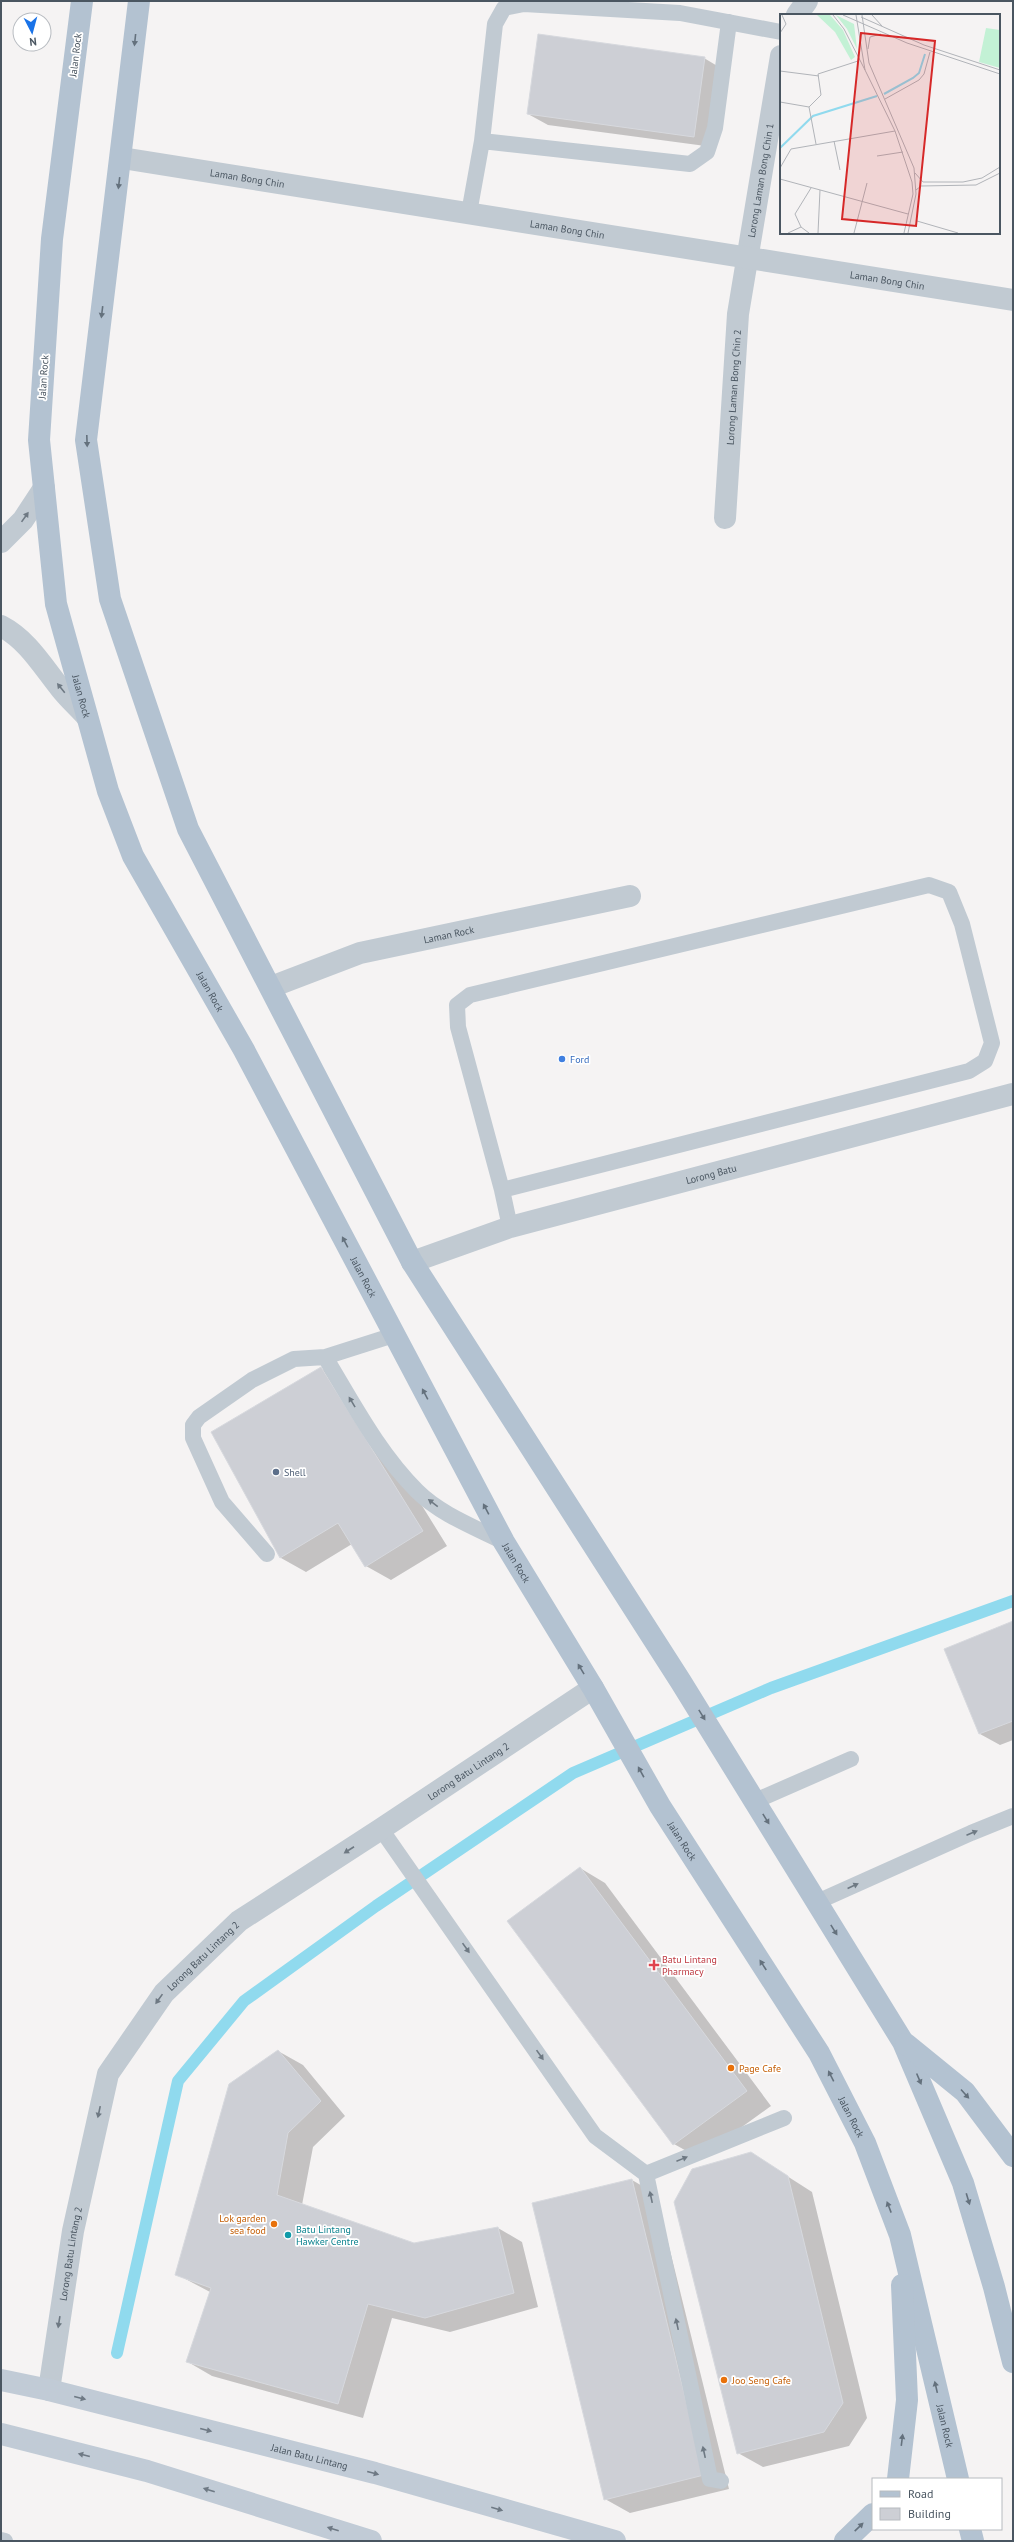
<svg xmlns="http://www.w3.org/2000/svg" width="1014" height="2542" viewBox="0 0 1014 2542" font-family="'PT Sans',sans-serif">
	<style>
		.shadow { fill: #0003 }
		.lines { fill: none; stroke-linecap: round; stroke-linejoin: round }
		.stream { stroke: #90daee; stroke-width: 12 }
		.building { fill: #cdcfd5; stroke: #d7d9de }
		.service { stroke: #c1cad2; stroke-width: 16 }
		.minor { stroke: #c1cad2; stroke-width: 22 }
		.tertiary { stroke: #c1cad2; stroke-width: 22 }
		.secondary { stroke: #c1cbd6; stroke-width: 22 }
		.primary { stroke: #b3c2d1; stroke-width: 22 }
		.oneway { fill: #64717d }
		.oneway2 { fill: #6e7983 }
		.oneway3 { fill: #6e7984 }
		.shop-dot { fill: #3f7fe0; stroke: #fff; stroke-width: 1.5 }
		.service-dot { fill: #5c6f8a; stroke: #fff; stroke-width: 1.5 }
		.health-dot { fill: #e0444e; stroke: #fff; stroke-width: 1.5 }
		.food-dot { fill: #e8710a; stroke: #fff; stroke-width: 1.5 }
		.culture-dot { fill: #0f9aa8; stroke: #fff; stroke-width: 1.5 }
		.labels { text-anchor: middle; stroke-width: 3.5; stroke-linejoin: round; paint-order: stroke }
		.street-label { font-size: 10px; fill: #4a5661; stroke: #fff }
		.shop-label { font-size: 10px; fill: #366cbe; stroke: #fff; text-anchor: start }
		.service-label { font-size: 10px; fill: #4e5e75; stroke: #fff; text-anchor: start }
		.health-label { font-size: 10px; fill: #be3a42; stroke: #fff; text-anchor: start }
		.food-label { font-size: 10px; fill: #c56008; stroke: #fff; text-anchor: start }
		.culture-label { font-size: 10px; fill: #0d838f; stroke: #fff; text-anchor: start }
		.inset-river { fill: none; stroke: #90daee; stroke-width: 2 }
		.inset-road { fill: none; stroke: #b1b4b9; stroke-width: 1 }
		.view { fill: #d62828; fill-opacity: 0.15; stroke: #d62828; stroke-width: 2 }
		.inset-edge { fill: none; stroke: #4a5661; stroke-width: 2 }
	</style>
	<rect width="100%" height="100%" fill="#f5f3f3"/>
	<!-- shadow -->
	<path class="shadow" d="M704,58l20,12 -11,77 -165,-22 -20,-11z
		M321,1368l25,15 101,163 -56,34 -25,-14 -14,-22 -46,28 -25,-14 -68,-125z
		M1013,1622v118l-13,5 -20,-11 -35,-85z
		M580,1868l25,15 166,223 -72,52 -25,-14z
		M278,2051l25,14 42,51 -32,31 -11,58 111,39 85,-16 24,14 16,65 -88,25 -58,-14 -29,100 -151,-42 -24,-14 22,-70 -34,-18z
		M751,2153l61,39 55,226 -18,28 -86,21 -25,-14z
		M632,2180l24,14 73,295 -99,24 -25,-14z"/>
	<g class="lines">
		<!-- stream -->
		<path class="stream" d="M117,2353l61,-272 66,-80 132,-95 197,-133 198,-85 242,-87"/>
	</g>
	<!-- building -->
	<path class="building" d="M538,34l167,23 -11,80 -167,-23z
		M321,1367l102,164 -58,36 -27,-44 -58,35 -69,-126z
		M1013,1621v100l-34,13 -35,-85z
		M580,1867l167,224 -74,54 -166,-224z
		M278,2050l43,51 -33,32 -11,62 137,48 84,-16 16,66 -89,25 -57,-14 -30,100 -152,-42 25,-74 -36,-13 54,-191z
		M751,2152l37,24 55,227 -19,29 -87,22 -63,-252 18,-33z
		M632,2179l72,296 -100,25 -72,-297z"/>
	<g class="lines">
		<!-- service -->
		<path class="service" d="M482,141l208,23 17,-12 8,-24 14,-106
			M469,213l13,-72 13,-117 9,-16 20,-4 156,9 101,19
			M502,1190l467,-119 16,-10 7,-18 -30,-119 -13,-32 -20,-7 -459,110 -13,10 1,22 44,163 8,37
			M394,1335l-69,22c28,46 53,95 92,134 23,23 57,36 87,51
			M267,1554l-45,-52 -29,-64v-13l6,-8 53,-37 42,-21 31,-2
			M755,1801l96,-42
			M381,1829l214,307 51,38 64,305 11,2
			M817,1902l154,-69 42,-17
			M646,2174l138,-56
			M1,2540l4,1"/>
		<!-- minor -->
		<g class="minor">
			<path d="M797,15l10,-14"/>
			<path id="s1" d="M725,518l13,-204 43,-258"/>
			<path id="s2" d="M271,987l89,-34 270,-57"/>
			<path id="s3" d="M412,1262l98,-35 503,-133"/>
			<path id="s4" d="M49,2390l24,-159 35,-157 56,-81 75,-72 142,-92 212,-141"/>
		</g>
		<!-- tertiary -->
		<g class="tertiary">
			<path id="s5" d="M122,158l891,142"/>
			<path d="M1,542l22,-22 21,-32"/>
			<path d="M1,626c27,14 42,41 60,63 8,10 18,19 26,28"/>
		</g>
		<!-- secondary -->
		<g class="secondary">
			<path id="s6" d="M1,2380l48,10 326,83 240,68"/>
			<path d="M1,2434l146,37 224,70"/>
		</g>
		<!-- primary -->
		<g class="primary">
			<path id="s7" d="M82,1l-30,238 -13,201 17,164 52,187 25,65 111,194 260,492 89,146 67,118 159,247 46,90 35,92 58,244"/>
			<path d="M139,1l-53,439 24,159 78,230 224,433 269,420 222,360 60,141 31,104 19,75"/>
			<path d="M906,2044l59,48 48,64"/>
			<path d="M898,2479l9,-79 -5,-115"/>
			<path d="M970,2529l3,12"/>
			<path d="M845,2541l28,-27"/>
		</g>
	</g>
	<!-- one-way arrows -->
	<defs><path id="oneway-solid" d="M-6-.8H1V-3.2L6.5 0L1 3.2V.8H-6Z"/></defs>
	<g class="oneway">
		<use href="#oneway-solid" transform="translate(135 40) rotate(96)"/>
		<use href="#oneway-solid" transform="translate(119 183) rotate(97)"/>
		<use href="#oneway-solid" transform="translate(102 312) rotate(97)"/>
		<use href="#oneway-solid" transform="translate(87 441) rotate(88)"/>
		<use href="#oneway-solid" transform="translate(345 1242) rotate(-118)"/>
		<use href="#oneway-solid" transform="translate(425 1394) rotate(-118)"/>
		<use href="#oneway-solid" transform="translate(486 1509) rotate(-118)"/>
		<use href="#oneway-solid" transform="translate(581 1669) rotate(-121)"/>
		<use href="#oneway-solid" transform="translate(702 1715) rotate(58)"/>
		<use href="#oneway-solid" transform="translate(641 1772) rotate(-119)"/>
		<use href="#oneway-solid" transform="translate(766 1819) rotate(58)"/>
		<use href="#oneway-solid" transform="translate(834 1930) rotate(58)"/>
		<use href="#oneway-solid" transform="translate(763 1965) rotate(-123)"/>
		<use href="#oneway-solid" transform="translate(831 2076) rotate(-117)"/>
		<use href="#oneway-solid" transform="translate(919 2079) rotate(67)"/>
		<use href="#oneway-solid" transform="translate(965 2094) rotate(48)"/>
		<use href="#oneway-solid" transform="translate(968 2199) rotate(73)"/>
		<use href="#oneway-solid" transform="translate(889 2207) rotate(-111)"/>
		<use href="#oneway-solid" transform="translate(936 2387) rotate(-103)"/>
		<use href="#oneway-solid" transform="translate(902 2440) rotate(-83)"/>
		<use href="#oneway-solid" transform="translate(859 2527) rotate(-44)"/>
	</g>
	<g class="oneway2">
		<use href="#oneway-solid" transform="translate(25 517) rotate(-55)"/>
		<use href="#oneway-solid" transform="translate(61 688) rotate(-129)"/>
		<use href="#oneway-solid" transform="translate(352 1402) rotate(-121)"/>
		<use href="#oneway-solid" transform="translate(433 1503) rotate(-143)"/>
		<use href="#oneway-solid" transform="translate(972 1833) rotate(-23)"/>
		<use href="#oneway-solid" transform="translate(349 1850) rotate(147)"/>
		<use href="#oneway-solid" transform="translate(853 1886) rotate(-25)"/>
		<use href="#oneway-solid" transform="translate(466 1948) rotate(55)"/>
		<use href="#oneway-solid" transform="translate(159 1999) rotate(125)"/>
		<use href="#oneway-solid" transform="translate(540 2055) rotate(55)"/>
		<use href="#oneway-solid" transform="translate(99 2112) rotate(102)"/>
		<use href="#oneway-solid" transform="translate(682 2159) rotate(-22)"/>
		<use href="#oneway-solid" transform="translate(651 2197) rotate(-102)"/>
		<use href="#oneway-solid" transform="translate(59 2322) rotate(99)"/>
		<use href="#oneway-solid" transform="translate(677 2324) rotate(-102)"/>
		<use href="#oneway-solid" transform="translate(704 2452) rotate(-102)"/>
	</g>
	<g class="oneway3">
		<use href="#oneway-solid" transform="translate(80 2398) rotate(14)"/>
		<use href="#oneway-solid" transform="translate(206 2430) rotate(14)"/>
		<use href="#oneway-solid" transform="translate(84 2455) rotate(-166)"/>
		<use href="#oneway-solid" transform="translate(373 2473) rotate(15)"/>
		<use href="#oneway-solid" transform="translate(209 2490) rotate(-163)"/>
		<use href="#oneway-solid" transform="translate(497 2509) rotate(16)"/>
		<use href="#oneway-solid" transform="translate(333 2529) rotate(-163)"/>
	</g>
	<!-- markers -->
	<circle class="shop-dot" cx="562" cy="1059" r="4"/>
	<circle class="service-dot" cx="276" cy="1472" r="4"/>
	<path class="health-dot" d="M652 1959h4v4h4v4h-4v4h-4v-4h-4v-4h4z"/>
	<g class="food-dot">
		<circle cx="731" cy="2068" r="4"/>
		<circle cx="274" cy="2224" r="4"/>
		<circle cx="724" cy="2380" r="4"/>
	</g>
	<circle class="culture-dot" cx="288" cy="2235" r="4"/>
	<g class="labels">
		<!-- street labels -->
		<g class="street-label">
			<text transform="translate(75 55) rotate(-83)" y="4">Jalan Rock</text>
			<text dy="4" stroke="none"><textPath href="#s5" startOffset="127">Laman Bong Chin</textPath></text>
			<text dy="4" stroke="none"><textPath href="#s1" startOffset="340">Lorong Laman Bong Chin 1</textPath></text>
			<text dy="4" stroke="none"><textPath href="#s5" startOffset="451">Laman Bong Chin</textPath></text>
			<text dy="4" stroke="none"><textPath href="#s5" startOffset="775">Laman Bong Chin</textPath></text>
			<text transform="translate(43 377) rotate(-86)" y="4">Jalan Rock</text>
			<text dy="4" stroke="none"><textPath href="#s1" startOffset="131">Lorong Laman Bong Chin 2</textPath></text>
			<text dy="4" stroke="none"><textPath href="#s7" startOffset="702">Jalan Rock</textPath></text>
			<text dy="4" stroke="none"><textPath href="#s2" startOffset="186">Laman Rock</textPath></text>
			<text dy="4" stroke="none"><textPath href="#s7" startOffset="1026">Jalan Rock</textPath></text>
			<text dy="4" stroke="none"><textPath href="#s3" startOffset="312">Lorong Batu</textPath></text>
			<text dy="4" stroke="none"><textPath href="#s7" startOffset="1350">Jalan Rock</textPath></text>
			<text dy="4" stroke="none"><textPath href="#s7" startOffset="1674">Jalan Rock</textPath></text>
			<text dy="4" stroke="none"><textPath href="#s4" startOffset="798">Lorong Batu Lintang 2</textPath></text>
			<text dy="4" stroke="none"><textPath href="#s7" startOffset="1998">Jalan Rock</textPath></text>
			<text dy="4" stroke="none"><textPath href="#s4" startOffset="474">Lorong Batu Lintang 2</textPath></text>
			<text dy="4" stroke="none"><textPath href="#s7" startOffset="2322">Jalan Rock</textPath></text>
			<text dy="4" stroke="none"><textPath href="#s4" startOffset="138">Lorong Batu Lintang 2</textPath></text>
			<text dy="4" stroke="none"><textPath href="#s7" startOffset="2646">Jalan Rock</textPath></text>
			<text dy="4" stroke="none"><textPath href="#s6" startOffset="318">Jalan Batu Lintang</textPath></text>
		</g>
		<!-- shop labels -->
		<g class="shop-label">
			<text x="570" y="1063">Ford</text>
		</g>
		<!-- service labels -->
		<g class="service-label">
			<text x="284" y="1476">Shell</text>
		</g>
		<!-- health labels -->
		<g class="health-label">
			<text x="662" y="1963">Batu Lintang<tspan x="662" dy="12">Pharmacy</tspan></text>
		</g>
		<!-- food labels -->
		<g class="food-label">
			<text x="739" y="2072">Page Cafe</text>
			<text x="266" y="2222" text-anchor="end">Lok garden<tspan x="266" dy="12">sea food</tspan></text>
			<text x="732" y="2384">Joo Seng Cafe</text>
		</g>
		<!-- culture labels -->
		<g class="culture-label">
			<text x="296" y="2233">Batu Lintang<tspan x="296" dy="12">Hawker Centre</tspan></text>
		</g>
	</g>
	<!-- overview -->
	<g transform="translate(780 14)">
		<rect width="220" height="220" fill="#f5f3f3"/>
		<path d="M37,1h13l13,15 12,27 -4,3 -16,-28zM56,1l18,9 3,25 -10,-20zM206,14l14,2v38l-21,-6z" fill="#c3f1d5"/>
		<path class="inset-river" d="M104,80l29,-16 6,-5 6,-19M0,134l33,-32 64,-20"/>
		<path class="inset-road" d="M53,1l11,14 21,41M63,1l64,28 93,31M76,1l9,55 30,61 17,51 1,12 -9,39M82,1l7,48 45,105 2,26 -8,39M92,1l10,11M81,3l63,28 76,25M0,19l6,-9 -4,-9M88,35l2,-12 11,-3M0,57l39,5M105,85l34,-19 5,-6 6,-22M0,88l29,5M29,93l12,-12 -3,-21 40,-13M29,93l7,37M54,127l6,29M97,142l26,-4M0,154l11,-19 104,-18M135,159l8,9h40l19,-4 18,-11M0,165l128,35M136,176l5,-4 55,-1 24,-12M137,207l41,12M8,219l13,-6M29,219l-8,-6 -6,-13 16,-26M38,219l2,-43M74,219l13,-50"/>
		<path class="view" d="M81,19l74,8 -19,185 -74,-7z"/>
		<rect width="220" height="220" class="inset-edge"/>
	</g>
	<!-- border -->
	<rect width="1014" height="2542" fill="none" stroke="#4a5661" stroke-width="4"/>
	<!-- legend -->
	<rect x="872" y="2478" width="130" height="52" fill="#ffffff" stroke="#b7bbc0"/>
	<rect x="880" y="2491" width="20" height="6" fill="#b3c2d1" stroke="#b7bbc0"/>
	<text x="908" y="2498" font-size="12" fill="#4a5661">Road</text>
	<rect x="880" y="2508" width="20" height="12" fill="#cdcfd5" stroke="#b7bbc0"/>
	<text x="908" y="2518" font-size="12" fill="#4a5661">Building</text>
	<!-- north arrow -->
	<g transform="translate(32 32) rotate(174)"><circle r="19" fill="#ffffff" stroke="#b7bbc0"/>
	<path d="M0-3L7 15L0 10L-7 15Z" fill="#1a73e8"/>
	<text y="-6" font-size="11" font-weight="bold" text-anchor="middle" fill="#4a5661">N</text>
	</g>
</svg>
